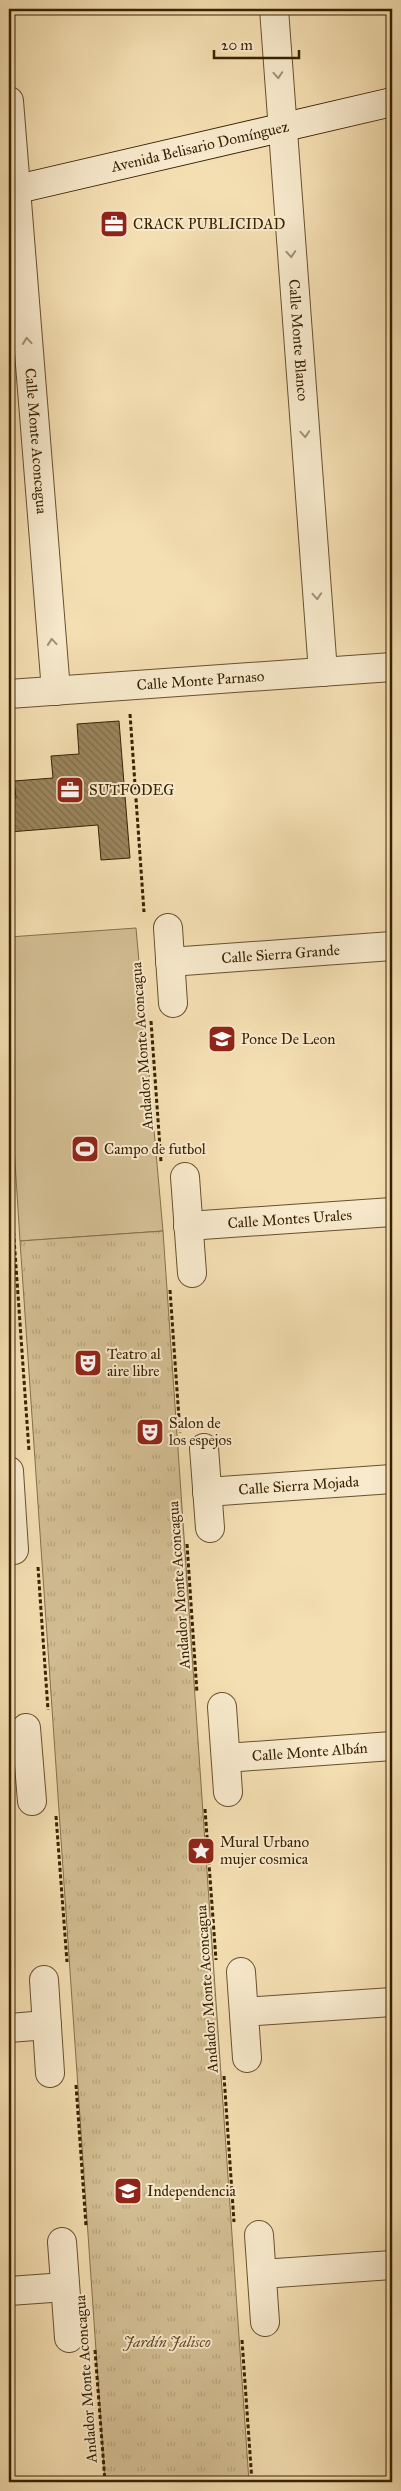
<svg xmlns="http://www.w3.org/2000/svg" width="401" height="2491" viewBox="0 0 401 2491" font-family="'IM FELL Great Primer',serif">
	<style>
		.grass { fill: #d4bf94; stroke: #86704a }
		.park { fill: url(#park-tufts); stroke: #86704a }
		.building { fill: url(#building-back-hatch); stroke: #382200 }
		.lines { fill: none; stroke-linecap: round; stroke-linejoin: round }
		.minor-casing { stroke: #67512c; stroke-width: 30 }
		.secondary-casing { stroke: #382200; stroke-width: 30 }
		.path { stroke: #382200; stroke-width: 3; stroke-dasharray: 4 2.5; stroke-linecap: butt }
		.minor { stroke: #f8eacd; stroke-width: 28 }
		.secondary { stroke: #f8eacd; stroke-width: 28 }
		.oneway { stroke: #a29071 }
		.labels { text-anchor: middle; stroke-width: 4; stroke-linejoin: round; paint-order: stroke }
		.street-label { font-size: 15px; fill: #382200; stroke: #f8eacd }
		.poi-label { font-size: 15px; fill: #382200; stroke: #f8eacd; text-anchor: start }
		.park-label { font-size: 15px; font-style: italic; fill: #5f4925; stroke: #f8eacd }
	</style>
	<defs>
		<pattern id="park-tufts" width="24" height="20" patternUnits="userSpaceOnUse" patternTransform="scale(1.25)"><rect width="24" height="20" fill="#d4bf94"/><path d="M3 7l-1-3M5 7V3M7 7l1-3M15 17l-1-3M17 17v-4M19 17l1-3" fill="none" stroke="#b7a47e"/></pattern>
		<pattern id="building-back-hatch" width="6" height="6" patternUnits="userSpaceOnUse" patternTransform="scale(1.25)"><rect width="6" height="6" fill="#9a845d"/><path d="M-1 5l2 2M0 0l6 6M5-1l2 2" fill="none" stroke="#7f6c4a"/></pattern>
	</defs>
	<rect width="100%" height="100%" fill="#f4dfb2"/>
	<filter id="stains"><feTurbulence type="fractalNoise" baseFrequency=".004" numOctaves="4"/><feColorMatrix values="0 0 0 0 .2 0 0 0 0 .09 0 0 0 0 .02 0 0 0 .5 -.17"/></filter>
	<radialGradient id="worn" r=".72"><stop offset=".6" stop-color="#630" stop-opacity="0"/><stop offset="1" stop-color="#630" stop-opacity=".3"/></radialGradient>
	<!-- grass -->
	<path class="grass" d="M136,928l27,303 -143,10 -11,-174v-130z"/>
	<!-- park -->
	<path class="park" d="M163,1231l86,1251h-144l-85,-1241z"/>
	<!-- building -->
	<path class="building" d="M119,721l11,137 -29,2 -3,-35 -89,7v-33l7,-1 -2,-17 39,-3 -2,-22 28,-2 -2,-30z"/>
	<g class="lines">
		<defs>
			<g id="minor">
				<path id="s1" d="M274,9l49,663"/>
				<path id="s2" d="M9,101l47,590"/>
				<path id="s3" d="M9,694l383,-27"/>
				<path d="M168,928l5,75"/>
				<path id="s4" d="M170,962l222,-16"/>
				<path d="M185,1177l7,96"/>
				<path id="s5" d="M188,1226l204,-14"/>
				<path d="M204,1448l6,80"/>
				<path d="M9,1471l5,79"/>
				<path id="s6" d="M207,1492l185,-13"/>
				<path d="M222,1707l6,85"/>
				<path d="M26,1728l6,73"/>
				<path id="s7" d="M226,1758l166,-12"/>
				<path d="M241,1972l6,86"/>
				<path d="M44,1980l6,93"/>
				<path d="M244,2012l148,-10"/>
				<path d="M9,2028l38,-3"/>
				<path d="M259,2235l6,87"/>
				<path d="M62,2242l7,96"/>
				<path d="M262,2274l130,-9"/>
				<path d="M9,2291l56,-4"/>
			</g>
			<g id="secondary">
				<path id="s8" d="M9,191l383,-89"/>
			</g>
		</defs>
		<!-- minor casing -->
		<use href="#minor" class="minor-casing"/>
		<!-- secondary casing -->
		<use href="#secondary" class="secondary-casing"/>
		<!-- path -->
		<path class="path" d="M130,714l14,198
			M151,1021l10,141
			M9,1167l20,284
			M170,1290l10,143
			M187,1544l10,149
			M38,1567l10,143
			M205,1809l11,151
			M56,1816l11,146
			M224,2076l10,146
			M76,2085l10,141
			M242,2340l10,142
			M95,2350l10,132"/>
		<!-- minor -->
		<use href="#minor" class="minor"/>
		<!-- secondary -->
		<use href="#secondary" class="secondary"/>
	</g>
	<!-- one-way arrows -->
	<defs><path id="oneway-chevron" d="M-2-3.5L2.5 0L-2 3.5" fill="none" stroke-width="1.6" stroke-linecap="round" stroke-linejoin="round" transform="scale(1.25)"/></defs>
	<g class="oneway">
		<use href="#oneway-chevron" transform="translate(278 75) rotate(86)"/>
		<use href="#oneway-chevron" transform="translate(291 254) rotate(86)"/>
		<use href="#oneway-chevron" transform="translate(27 341) rotate(-95)"/>
		<use href="#oneway-chevron" transform="translate(305 434) rotate(86)"/>
		<use href="#oneway-chevron" transform="translate(317 596) rotate(86)"/>
		<use href="#oneway-chevron" transform="translate(52 642) rotate(-95)"/>
	</g>
	<!-- icons -->
	<defs>
		<symbol id="office-square" viewBox="-11 -11 22 22"><rect x="-9" y="-9" width="18" height="18" rx="4" fill="#8f2418" stroke="#f8eacd"/><path d="M-6-3h4V-5.5h4V-3h4V5H-6ZM-1-4.5V-3h2v-1.5ZM-6 0V1H6V0Z" fill="#fff"/></symbol>
		<symbol id="school-square" viewBox="-11 -11 22 22"><rect x="-9" y="-9" width="18" height="18" rx="4" fill="#8f2418" stroke="#f8eacd"/><path d="M0-5L7-2L0 1L-7-2ZM-4 1L0 2.5L4 1V4Q0 6-4 4Z" fill="#fff"/></symbol>
		<symbol id="stadium-square" viewBox="-11 -11 22 22"><rect x="-9" y="-9" width="18" height="18" rx="4" fill="#8f2418" stroke="#f8eacd"/><path d="M0-5a6.5 5 0 1 0 0 10a6.5 5 0 1 0 0-10ZM-3.5-1.8h7v3.6h-7Z" fill="#fff"/></symbol>
		<symbol id="theatre-square" viewBox="-11 -11 22 22"><rect x="-9" y="-9" width="18" height="18" rx="4" fill="#8f2418" stroke="#f8eacd"/><path d="M-5-5.5Q0-4 5-5.5V0Q5 5 0 6Q-5 5-5 0ZM-3.3-2.5H-1v1.5H-3.3ZM1-2.5H3.3v1.5H1ZM-2.8 1Q0 5.5 2.8 1Z" fill="#fff"/></symbol>
		<symbol id="sight-square" viewBox="-11 -11 22 22"><rect x="-9" y="-9" width="18" height="18" rx="4" fill="#8f2418" stroke="#f8eacd"/><path d="M0-6L1.8-2.2L6-1.7L2.9 1.2L3.7 5.4L0 3.3L-3.7 5.4L-2.9 1.2L-6-1.7L-1.8-2.2Z" fill="#fff"/></symbol>
	</defs>
	<g fill-rule="evenodd">
		<use href="#office-square" x="98" y="208" width="32" height="32"/>
		<use href="#office-square" x="54" y="774" width="32" height="32"/>
		<use href="#school-square" x="206" y="1023" width="32" height="32"/>
		<use href="#stadium-square" x="69" y="1133" width="32" height="32"/>
		<use href="#theatre-square" x="72" y="1347" width="32" height="32"/>
		<use href="#theatre-square" x="134" y="1416" width="32" height="32"/>
		<use href="#sight-square" x="185" y="1835" width="32" height="32"/>
		<use href="#school-square" x="112" y="2175" width="32" height="32"/>
	</g>
	<g class="labels">
		<!-- street labels -->
		<g class="street-label">
			<text dy="5" stroke="none"><textPath href="#s8" startOffset="196">Avenida Belisario Domínguez</textPath></text>
			<text dy="5" stroke="none"><textPath href="#s1" startOffset="332">Calle Monte Blanco</textPath></text>
			<text dy="5" stroke="none"><textPath href="#s2" startOffset="341">Calle Monte Aconcagua</textPath></text>
			<text dy="5" stroke="none"><textPath href="#s3" startOffset="192">Calle Monte Parnaso</textPath></text>
			<text dy="5" stroke="none"><textPath href="#s4" startOffset="111">Calle Sierra Grande</textPath></text>
			<text transform="translate(142 1046) rotate(-94)" y="5">Andador Monte Aconcagua</text>
			<text dy="5" stroke="none"><textPath href="#s5" startOffset="102">Calle Montes Urales</textPath></text>
			<text dy="5" stroke="none"><textPath href="#s6" startOffset="92">Calle Sierra Mojada</textPath></text>
			<text transform="translate(179 1585) rotate(-94)" y="5">Andador Monte Aconcagua</text>
			<text dy="5" stroke="none"><textPath href="#s7" startOffset="84">Calle Monte Albán</textPath></text>
			<text transform="translate(207 1989) rotate(-94)" y="5">Andador Monte Aconcagua</text>
			<text transform="translate(86 2379) rotate(-94)" y="5">Andador Monte Aconcagua</text>
		</g>
		<!-- poi labels -->
		<g class="poi-label">
			<text x="133" y="229">CRACK PUBLICIDAD</text>
			<text x="89" y="795">SUTFODEG</text>
			<text x="241" y="1044">Ponce De Leon</text>
			<text x="104" y="1154">Campo de futbol</text>
			<text x="107" y="1359">Teatro al<tspan x="107" dy="17">aire libre</tspan></text>
			<text x="169" y="1428">Salon de<tspan x="169" dy="17">los espejos</tspan></text>
			<text x="220" y="1847">Mural Urbano<tspan x="220" dy="17">mujer cosmica</tspan></text>
			<text x="147" y="2196">Independencia</text>
		</g>
		<!-- park labels -->
		<g class="park-label">
			<text x="167" y="2347">Jardín Jalisco</text>
		</g>
	</g>
	<!-- margin -->
	<rect width="401" height="2491" fill="none" stroke="#f4dfb2" stroke-width="30"/>
	<rect x="10" y="10" width="381" height="2471" fill="none" stroke="#382200" stroke-width="2.5"/>
	<rect x="15" y="15" width="371" height="2461" fill="none" stroke="#382200"/>
	<!-- scale -->
	<path d="M214 50v8h85v-8" fill="none" stroke="#382200" stroke-width="2.5"/>
	<text x="221" y="50" font-size="15" fill="#382200" stroke="#f8eacd" stroke-width="4" paint-order="stroke">20 m</text>
	<rect width="100%" height="100%" filter="url(#stains)"/>
	<rect width="100%" height="100%" fill="url(#worn)"/>
</svg>
